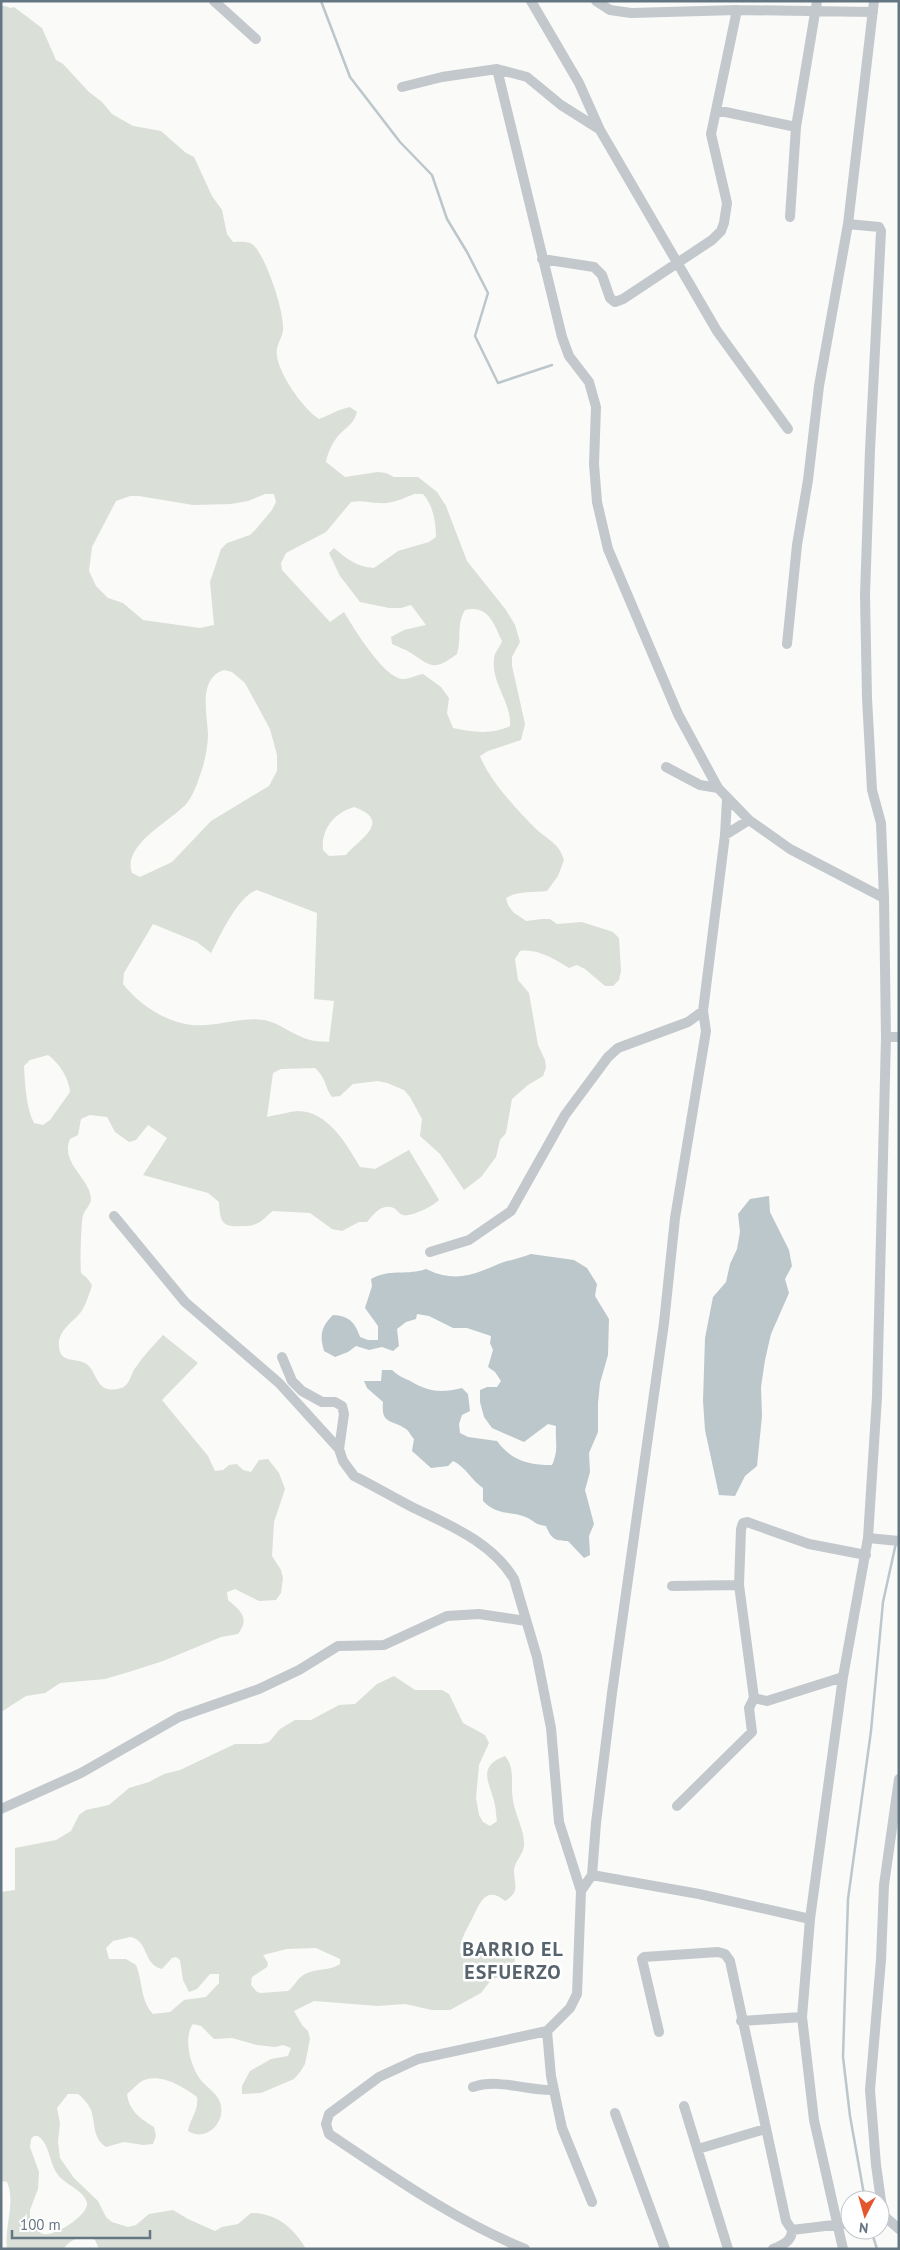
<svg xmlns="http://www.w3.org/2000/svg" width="900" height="2250" viewBox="0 0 900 2250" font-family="'PT Sans',sans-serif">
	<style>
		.green { fill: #dadfd7; fill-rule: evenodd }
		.water { fill: #bbc7cb }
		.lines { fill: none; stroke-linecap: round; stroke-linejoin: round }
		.stream { stroke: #bbc7cb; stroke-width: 2.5 }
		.street { stroke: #c3c8cc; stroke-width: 10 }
		.labels { text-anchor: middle; stroke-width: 5; stroke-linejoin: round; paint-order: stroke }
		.district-label { font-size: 20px; font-weight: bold; letter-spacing: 1px; fill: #57646e; stroke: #fff }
	</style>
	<rect width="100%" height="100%" fill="#fafaf8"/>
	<!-- green -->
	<path class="green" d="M1,5l10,3 3,-1 28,21 14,32 7,4 26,28 13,10 10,12 21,12 28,5 25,22 8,4 18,39 10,14 5,24 6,8c5,0 14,-1 19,2 13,9 33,69 31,86 -1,9 -8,16 -6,26 2,18 26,53 42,63 11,-4 20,-10 31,-12l7,5c-3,11 -8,13 -15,20 -8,7 -14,19 -16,30l19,15 33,-5 8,1 8,4h24l19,15 9,14 21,55 39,49 9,15 5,17 -8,15v9l13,58 -4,16 -33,11 -8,5c9,24 38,55 56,73 12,11 23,14 28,31l-6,16 -11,15c-15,2 -27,-1 -41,7l2,7 5,7 13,9 16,-2h8l7,5 25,-2 31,10 6,6 2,33 -2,9 -6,6h-8l-20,-17 -8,-4 -8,3c-14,-9 -33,-20 -49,-17l-5,8 3,21 11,13 9,52 7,15 1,8 -3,8 -15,9 -16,14 -6,34 -6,7 -4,17 -15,20 -17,13 -24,-36 -20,-18 2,-17 -12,-22 -6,-7 -17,-7 -9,-2 -25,3 -13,12 -8,1c-8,-11 -5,-18 -17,-29l-34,1 -8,4 -6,44c10,-2 21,-5 31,-6 30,0 49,34 62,56l15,2 34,-19 30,50c-6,6 -27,17 -36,15 -4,-1 -6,-5 -9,-7 -13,-5 -20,6 -27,14h-8l-17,9 -10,-2 -22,-16 -37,-2c-5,3 -9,9 -15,12 -5,3 -9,3 -15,3 -21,2 -23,-4 -24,-24l-11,-9 -65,-18 24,-37 -19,-13 -12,15 -7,2 -14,-10 -8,-15 -17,-2 -9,4 -3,16 -8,4c-10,24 19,38 21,59 0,8 -6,11 -8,17 -2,7 -3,51 -2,58l6,5 5,7c-1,5 -7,21 -9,24 -8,13 -26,20 -24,38 1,16 16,11 26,16 9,5 10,18 18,24 6,4 17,3 22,-1 6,-5 6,-13 11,-19 8,-12 18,-22 27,-32l35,28 -36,37 46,56 7,15 8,-1 6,-5 8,-1 6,6 8,2 8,-12 9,-1 11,14 6,16 -11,33 -2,34 9,14 2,8 -2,15 -5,7 -17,1 -24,-12 -8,3 1,8c13,11 22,18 10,34l-17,3 -58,24 -31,10 -27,8 -45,4 -15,10 -19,3 -25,16zM265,494h9l2,8 -4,8 -16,19 -6,6 -23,8 -6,6 -11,33 4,43 -14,3 -57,-8 -20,-17 -15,-5 -12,-12 -7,-15 3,-24 24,-46 14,-5h9l54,9 38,-1 17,-3zM414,494h9c10,11 13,28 13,43l-7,5 -31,9 -24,17c-17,-1 -27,-9 -40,-20l-5,5 11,23 20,26 29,6h12l10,-3 15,20 -22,5 -13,7 1,7c6,3 13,5 19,9 21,14 23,18 46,1 5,-15 -1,-29 8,-44 23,-5 28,12 37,31 -2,6 -8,12 -8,18 -3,24 18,44 16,67 -18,9 -38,6 -57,2l-6,-15 2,-15 -8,-11 -18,-13c-6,1 -12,4 -18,5 -19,3 -52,-52 -61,-67l-14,10 -48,-52 -1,-7 5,-10 40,-21 25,-30c10,-2 18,1 28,1 13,1 23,-4 35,-9zM224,670l8,2 13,11 25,46 7,26v16l-8,15 -58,35 -39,41 -32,15 -8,-4c-10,-26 34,-50 50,-65 8,-6 14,-20 17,-30 5,-13 9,-30 9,-44 -1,-21 -10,-56 16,-64zM354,807c40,14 4,33 -8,48l-17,1 -6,-6c-2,-21 11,-37 31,-43zM257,890l60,23 -3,86 20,2 -5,41c-6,-1 -13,0 -19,-2 -16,-4 -30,-17 -46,-20 -19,-3 -39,4 -58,5 -32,3 -64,-17 -83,-41l1,-11 29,-49 44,18 14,11c9,-17 27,-57 46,-63zM48,1055c11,8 21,23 22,37l-20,28 -7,5 -9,-2c-8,-15 -9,-39 -10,-57l6,-6z
		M394,1676l21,14h27l7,4 14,29 22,12 4,8 -10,22 -3,33 3,17 4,7 7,4 7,-5c-1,-5 -1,-11 -2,-16 -4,-21 -20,-38 10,-49 11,13 5,29 8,44 2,16 12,30 11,46 -1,9 -10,16 -10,25 0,14 7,20 -9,30 -19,-16 -25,2 -33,18 -6,12 -12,20 -12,34 18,10 31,-4 46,-13l8,1 2,8 -2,18 -6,6 -17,7 -10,13 -31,17h-18l-27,-6 -27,2 -64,-5 -20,10 8,14 6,6 2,8 -5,25 -5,8 -6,7 -33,14 -19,1v-8l8,-15 21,-12 17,-3 3,-8 -8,-3 -8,2 -18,-2 -25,-7 -18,1 -13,-13 -8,-2c-10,13 -3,41 7,55 6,8 16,13 20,23 7,19 -13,41 -32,29 2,-13 11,-20 9,-34 -13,-10 -38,-25 -55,-16 -5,3 -10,9 -15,13 2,17 14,25 27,33l2,9 -3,8 -10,1 -19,-3 -18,5c-14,-10 -10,-22 -15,-37 -3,-7 -8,-12 -13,-16h-10l-11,14 3,15 -2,19 2,16 14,20 24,23 8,16 6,5 16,5 8,-2 13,-11 24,-4 15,9 27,12 7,-4 16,-3 13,-11c25,0 43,15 55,36h-207l-4,-9 -4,-3c-10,0 -22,2 -27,12h-57c-3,-22 9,-47 0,-67l-6,-1v-289l14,-2v-42l41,-8 15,-9 8,-16 7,-5 23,-5 20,-17 20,-6 15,-8 16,-4 55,-26h26l8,-2 11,-13 15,-9h16l28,-15 16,-1 22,-20zM130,1937c19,3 13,28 32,32l10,-11 4,-1 4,3 3,20 6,12 8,-3 13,-15h9v9l-13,14 -22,3 -14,12 -17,2c-13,-14 -10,-32 -17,-49l-10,-6h-17l-3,-11 7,-7zM316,1948l24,11v5c-10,7 -24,4 -35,10 -8,4 -10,12 -17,17l-27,2 -4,-1 -6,-7 1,-8 15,-10 1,-4 -5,-8 24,-6zM34,2136h4c14,10 10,31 24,43 7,7 22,12 25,24 2,12 -33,34 -44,31 -5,-2 -9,-6 -13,-10v-14l8,-21 1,-17 -9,-25 1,-8z"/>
	<!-- water -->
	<path class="water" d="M769,1196l1,16 19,38 3,16 -7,13 4,14 -18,41 -6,26 -4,27 1,29 -5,50 -12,10 -10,20 -16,-1 -14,-65 -2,-29 2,-63 8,-41 13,-15 4,-18 7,-15 3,-17 -2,-18 12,-15z
		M531,1254l43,6 13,8 10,16 -2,12 14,23 -1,36 -8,28 -2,20v29l-9,21 1,19 -5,18 9,34 -5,12 1,19 -6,3 -16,-17c-14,0 -17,-3 -22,-15 -12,-2 -9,-3 -18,-8 -16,-8 -30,-1 -45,-17v-13c-12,-8 -17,-21 -30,-27l-5,5 -17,2 -19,-17 2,-12c-3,-3 -5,-8 -8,-10 -15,-10 -25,-4 -23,-27l-16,-14 -3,-7h17l1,-11h10c7,7 13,8 20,12 17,10 30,11 50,6l6,6 2,17 -8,4 -3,9 1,9 8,4 29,4c15,20 31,24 55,24 7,-16 3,-22 4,-39l-8,-2 -24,18 -32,-14 -8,-11 -4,-15v-12l7,-3h10l4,-6 -6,-9 -7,-5 5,-17 -3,-7 1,-7 -24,-8h-14l-24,-12 -12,-2 -1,5 -10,3 -9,7 2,17 -6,5 -11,-4 -13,3 -13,-4 -8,6 -13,5 -11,-6c-5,-17 -2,-25 9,-36 16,1 22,7 27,22l8,3h10v-14l-13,-18 7,-22 -1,-7c20,-11 35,-3 55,-10 29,14 47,6 75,-6 9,-3 20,-5 30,-9z"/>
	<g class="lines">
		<!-- stream -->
		<path class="stream" d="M321,1l29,76 50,65 32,33 15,44 20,33 21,41 -13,43 23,47 54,-18
			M865,2200l-15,-84 -7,-59 5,-158 23,-168 12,-129 13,-59
			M871,2230l6,19"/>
		<!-- street -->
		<path class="street" d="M214,1l42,38
			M531,1l48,82 21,47 117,201 71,98
			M596,1l14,9 21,3 106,-3 136,2
			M497,69l65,268 7,19 20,26 7,25 -2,57 3,38 11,47 70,165 40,74 31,32 41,29 94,49
			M402,87l40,-10 55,-8 30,8 34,28 38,24
			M716,110l80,17
			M790,217l6,-90 21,-126
			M542,259l52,8 8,8 8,23 5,4 8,-3 89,-59 9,-9 3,-8 3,-20 -16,-69 26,-124
			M787,644l10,-99 11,-65 11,-94 29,-162 26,-223
			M666,767l34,18 18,3
			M725,835l24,-15
			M886,1037h13
			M114,1216l71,86 94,81 60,66
			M430,1252l39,-12 42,-29 54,-96 43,-58 10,-9 70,-26 15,-11
			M282,1357l10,24 10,10 20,11h13l7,4 2,8 -5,35 4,12 11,15c20,10 39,21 58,31 37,18 80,35 102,72l23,78 14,71 8,94 22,69
			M868,1538l31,3
			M672,1586l67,-1
			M843,1677l-76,24 -13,-3 -15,-113 2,-56 2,-6 4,-1 62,22 57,11
			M677,1806l75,-74 -3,-24 5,-10
			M1,1809l80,-36 98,-56 80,-28 40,-19 39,-24 46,-1 63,-29 32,-2 47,7
			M592,1875l4,-52 16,-130 52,-370 11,-105 31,-187 -3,-20 22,-176 2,-36
			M741,2021l61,-4
			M547,2031l4,45 11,52 30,74
			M659,2032l-17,-73 2,-2 74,-5 7,2 5,7 56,260 6,9 58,-7
			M473,2087c26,-9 53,4 81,3
			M684,2106l44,143
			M615,2113l50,136
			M698,2149l67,-20
			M883,2215l-7,-50 -6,-75 11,-130 3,-75 15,-106
			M880,2216l3,-1 16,14
			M525,2249c-71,-29 -133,-73 -196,-115l-3,-10 3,-10 50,-37 39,-18 129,-28 23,-23 7,-14 4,-103 11,-16 107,19 111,25
			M773,2249c10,-4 19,-8 19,-19
			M843,2249l-29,-129 -12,-103 8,-98 33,-242 25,-139 9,-141 9,-360 -2,-139 -3,-75 -9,-33 -5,-92 -2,-103 5,-145 11,-219 -2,-4 -31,-3"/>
	</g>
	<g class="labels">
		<!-- district labels -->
		<g class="district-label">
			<text x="513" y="1956">BARRIO EL<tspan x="513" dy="23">ESFUERZO</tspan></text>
		</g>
	</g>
	<!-- border -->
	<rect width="900" height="2250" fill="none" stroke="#657683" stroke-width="5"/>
	<!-- north arrow -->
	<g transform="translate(865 2215) rotate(186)"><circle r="24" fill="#ffffff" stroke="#c1c8cd"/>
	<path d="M0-4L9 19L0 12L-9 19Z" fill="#e4572e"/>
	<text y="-8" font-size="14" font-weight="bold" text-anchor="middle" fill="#657683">N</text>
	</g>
	<!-- scale -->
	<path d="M12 2230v8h138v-8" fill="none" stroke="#657683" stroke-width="2.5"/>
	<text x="20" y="2230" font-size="15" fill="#657683" stroke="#ffffff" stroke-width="4" paint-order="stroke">100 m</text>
</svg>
